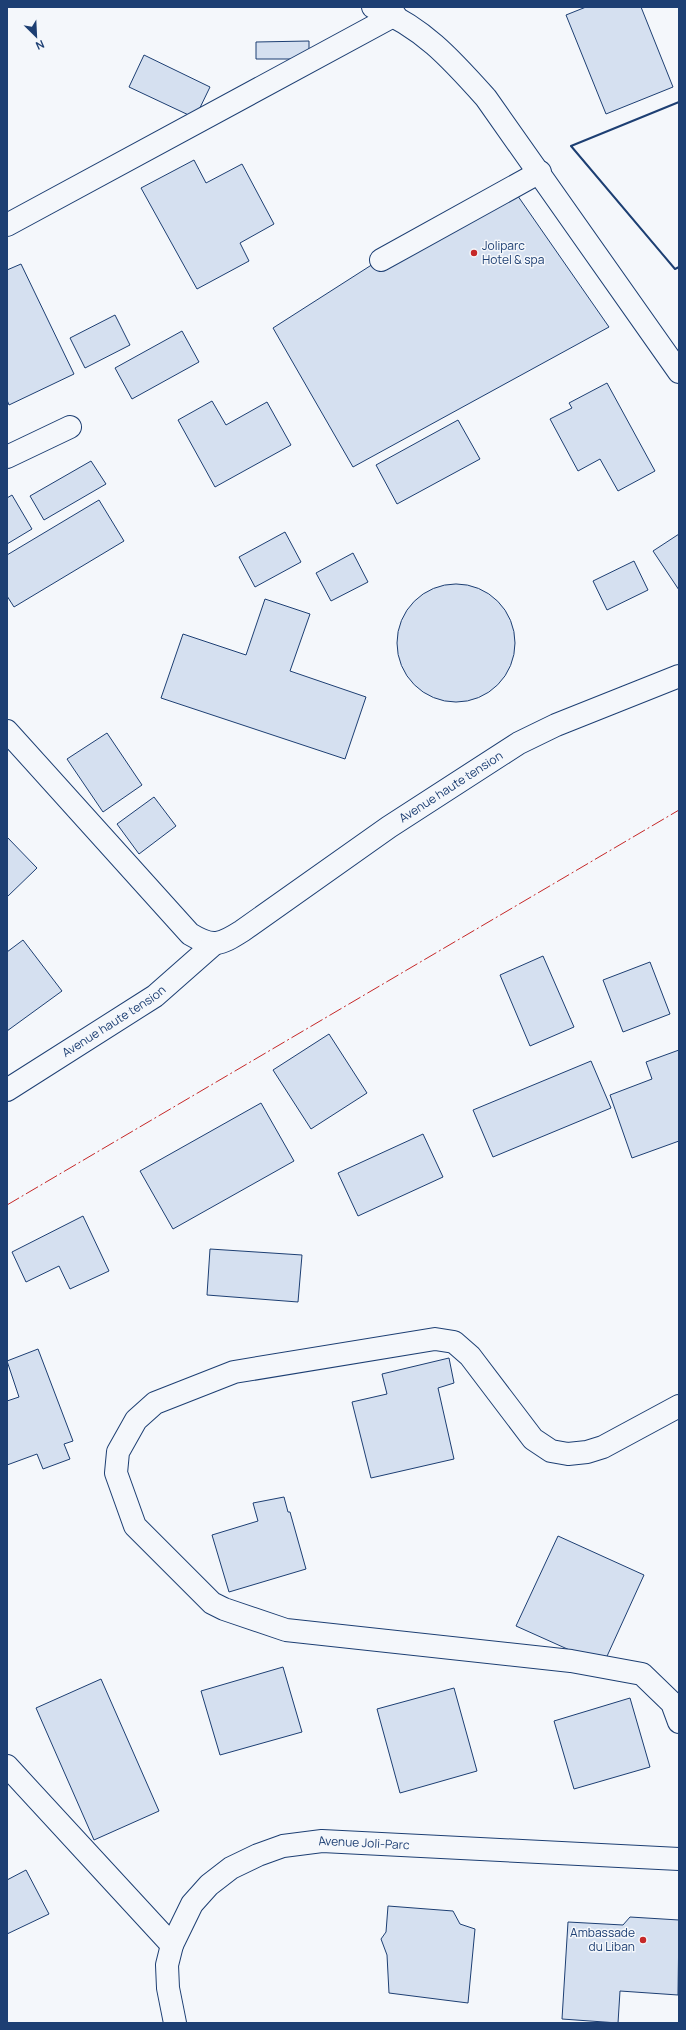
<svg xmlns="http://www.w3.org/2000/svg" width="686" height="2030" viewBox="0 0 686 2030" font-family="Manrope,sans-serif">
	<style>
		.building { fill: #d5e0f0; stroke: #1d3f73 }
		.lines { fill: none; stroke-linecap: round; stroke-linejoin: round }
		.minor-casing { stroke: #1d3f73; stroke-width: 24 }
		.minor { stroke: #f4f7fb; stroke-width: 22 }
		.wall { stroke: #1d3f73; stroke-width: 2 }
		.power { stroke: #c62828; stroke-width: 1; stroke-dasharray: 14 3 2 3; stroke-linecap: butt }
		.poi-dot { fill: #c62828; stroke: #f4f7fb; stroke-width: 1.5 }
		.labels { text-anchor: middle; stroke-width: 3; stroke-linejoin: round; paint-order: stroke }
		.poi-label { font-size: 12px; fill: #1d3f73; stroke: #f4f7fb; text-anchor: start }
		.street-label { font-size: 12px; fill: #1d3f73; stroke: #f4f7fb }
	</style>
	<rect width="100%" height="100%" fill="#f4f7fb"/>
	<!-- building -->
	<path class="building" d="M586,7h55l32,80 -67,27 -40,-99z
		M309,41v18h-53v-17z
		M144,55l66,32 -15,31 -66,-31z
		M194,160l12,23 36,-19 32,60 -34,19 9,18 -52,28 -56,-101z
		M506,179l103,148 -256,140 -80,-139z
		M21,264l53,110 -65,31 -2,-5v-130z
		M115,315l15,30 -45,23 -15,-30z
		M182,331l17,31 -67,37 -17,-31z
		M607,383l48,88 -37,20 -18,-32 -22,12 -28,-52 22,-11 -3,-5z
		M212,401l14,24 41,-23 24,43 -76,42 -37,-67z
		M458,420l22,39 -83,45 -21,-39z
		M91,461l15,23 -62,36 -14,-24z
		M12,495l20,34 -25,15v-46z
		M99,500l25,41 -110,66 -7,-11v-41z
		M285,532l16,30 -46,25 -16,-30z
		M679,534v56l-26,-39z
		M353,553l15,29 -37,19 -15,-28z
		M634,561l14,29 -41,20 -14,-29z
		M397 643a59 59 0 1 1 118 0a59 59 0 1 1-118 0Z
		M265,599l45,15 -20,57 76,26 -21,62 -184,-61 22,-64 63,21z
		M107,733l35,52 -39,27 -36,-53z
		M154,797l22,29 -37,28 -22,-30z
		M7,837l30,31 -30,29z
		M23,940l39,51 -55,40v-79z
		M543,956l31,71 -44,19 -30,-71z
		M650,962l20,52 -47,18 -20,-52z
		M329,1034l38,59 -56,36 -38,-59z
		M679,1050v91l-47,17 -22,-63 42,-16 -6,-17z
		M591,1061l20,47 -118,49 -20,-47z
		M261,1103l33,58 -121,68 -33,-58z
		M423,1134l20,43 -85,39 -20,-43z
		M83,1216l26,55 -39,18 -11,-23 -33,16 -14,-30z
		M210,1249l92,6 -4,47 -91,-7z
		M38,1349l35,92 -9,3 6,15 -27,10 -6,-15 -30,11v-64l12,-4 -12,-36z
		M449,1358l5,25 -16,5 16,71 -83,19 -19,-76 35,-8 -5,-20z
		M284,1497l4,15h2l16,57 -77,23 -17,-57 46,-14 -5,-18z
		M558,1536l86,39 -41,90 -87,-39z
		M283,1667l19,65 -82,23 -19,-64z
		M101,1679l58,132 -65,29 -58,-132z
		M454,1688l23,83 -77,22 -23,-84z
		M630,1698l20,69 -76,22 -20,-68z
		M26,1870l23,44 -42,20v-54z
		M388,1906l65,5 7,13 15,5 -7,74 -79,-10 -2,-38 -6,-16 5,-7z
		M630,1917l49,3 -1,75 -58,-4 -2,32 -56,-4 6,-97 55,3z"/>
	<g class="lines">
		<defs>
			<g id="minor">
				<path d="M373,7c49,19 79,53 113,91l193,274"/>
				<path d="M7,225l388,-210"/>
				<path d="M381,260l159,-88"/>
				<path d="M7,457l63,-30"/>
				<path id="s1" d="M7,731l183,203c23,14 30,11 52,-3l147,-104 130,-84 37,-18 123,-49"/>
				<path id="s2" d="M7,1090l148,-94 59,-52"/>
				<path d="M679,1406l-76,41 -16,5 -19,2 -17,-3 -18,-12 -63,-83 -16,-14 -19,-3 -201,33 -79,31 -19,17 -18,32 -2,21 19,53 77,77 12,6 62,21 285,31 71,13 30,29 7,19"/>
				<path d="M7,1766l165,179"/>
				<path id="s3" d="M175,2023l-7,-35 -1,-23 5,-20 20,-41 17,-19 22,-17 27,-13 25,-9 39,-5 357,18"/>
			</g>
		</defs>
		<!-- minor casing -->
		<use href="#minor" class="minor-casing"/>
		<!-- minor -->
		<use href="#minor" class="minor"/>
		<!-- wall -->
		<path class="wall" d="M679,102l-108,44 104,123 4,-2"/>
		<!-- power -->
		<path class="power" d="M7,1205l672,-395"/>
	</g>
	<!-- markers -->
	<g class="poi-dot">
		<circle cx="474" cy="253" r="4"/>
		<circle cx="643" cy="1940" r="4"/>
	</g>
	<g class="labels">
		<!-- poi labels -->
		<g class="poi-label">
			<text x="482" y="250">Joliparc<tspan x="482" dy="14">Hotel &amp; spa</tspan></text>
			<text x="635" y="1937" text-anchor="end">Ambassade<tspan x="635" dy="14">du Liban</tspan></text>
		</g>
		<!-- street labels -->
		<g class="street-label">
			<text dy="4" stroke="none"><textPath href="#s1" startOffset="584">Avenue haute tension</textPath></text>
			<text dy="4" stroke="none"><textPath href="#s2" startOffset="127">Avenue haute tension</textPath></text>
			<text dy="4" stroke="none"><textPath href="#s3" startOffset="316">Avenue Joli-Parc</textPath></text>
		</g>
	</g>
	<!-- border -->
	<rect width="686" height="2030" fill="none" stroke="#1d3f73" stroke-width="16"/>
	<!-- north arrow -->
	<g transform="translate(36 36) rotate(156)" stroke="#f4f7fb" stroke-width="3" paint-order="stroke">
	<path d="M0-3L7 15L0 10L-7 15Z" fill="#1d3f73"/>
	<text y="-6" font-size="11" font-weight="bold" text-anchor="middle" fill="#1d3f73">N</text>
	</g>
</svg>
